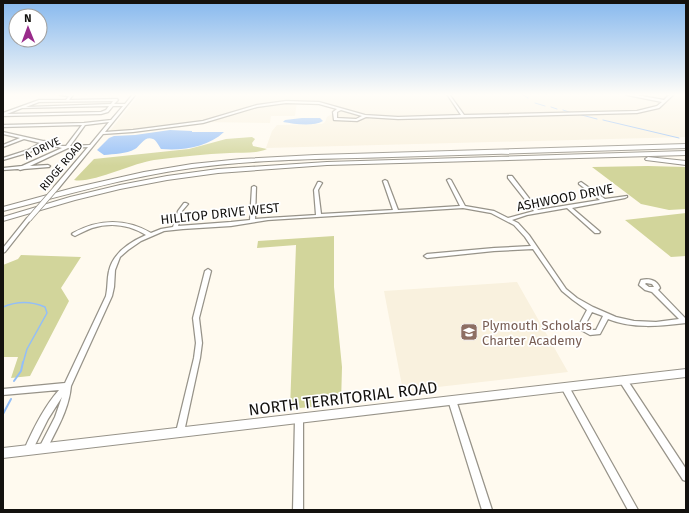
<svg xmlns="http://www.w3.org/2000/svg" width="689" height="513" viewBox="0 0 689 513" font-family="'Fira Sans',sans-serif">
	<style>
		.built { fill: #f9f1de }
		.green { fill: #d2d59b }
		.water { fill: #93bef7 }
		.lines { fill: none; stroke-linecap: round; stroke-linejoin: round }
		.stream-far2 { stroke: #93bef7; stroke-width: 1 }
		.stream-far1 { stroke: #93bef7; stroke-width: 1.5 }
		.stream { stroke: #93bef7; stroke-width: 2 }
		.minor-casing { stroke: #979389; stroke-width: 2.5 }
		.major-casing { stroke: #979389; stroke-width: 2 }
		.highway-casing { stroke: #979389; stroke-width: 2 }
		.minor { fill: #fff; fill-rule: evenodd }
		.major { fill: #fff; fill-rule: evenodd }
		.highway { fill: #fff; fill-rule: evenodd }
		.minor-bridge-casing { stroke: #979389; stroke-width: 6; stroke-linecap: butt }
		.minor-bridge { stroke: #fff; stroke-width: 4.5 }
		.labels { text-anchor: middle; stroke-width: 3.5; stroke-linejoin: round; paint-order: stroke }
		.far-street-label { font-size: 11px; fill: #13110e; stroke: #fff }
		.street-label { font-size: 13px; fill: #13110e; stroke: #fff }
		.education-label { font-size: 13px; fill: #785e54; stroke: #fff; text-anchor: start }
		.near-street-label { font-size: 16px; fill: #13110e; stroke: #fff }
	</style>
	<rect width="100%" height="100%" fill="#fffaef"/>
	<!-- built -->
	<path class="built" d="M140,94h546v43l-420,11 6,-17 5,-6 45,-1 3,-2 2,-5 13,-8 -21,-6 -22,-1 -2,14h-24l-1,7 -72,-1 -65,9 -25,2z
		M517,282l51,90 -165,19 -19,-100z"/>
	<!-- green -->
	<path class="green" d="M252,137l3,2 -3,4 1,3 14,3c-11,5 -25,3 -37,4 -25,1 -51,4 -76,7 -21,3 -63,24 -80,20l20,-21 95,-10 37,-10z
		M648,166l38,1v42l-17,1 -28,-6 -49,-37z
		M686,213v43l-15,1 -46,-37z
		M334,236v51l8,80 -1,37 -51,5 6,-164 -39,3 1,-7z
		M21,255l60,2 -20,31 8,13 -39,75 -19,2 7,-21h-15v-92l15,-6z"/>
	<!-- water -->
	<path class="water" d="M302,118h18l3,3c-10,6 -29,3 -40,1l2,-2z
		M170,130l22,1v1h32c-16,15 -41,19 -63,17 -2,-3 -5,-9 -8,-10 -8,-4 -13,7 -18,10 -9,5 -21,5 -31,6l-7,-5 12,-12 5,-2 21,-1z"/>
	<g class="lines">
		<!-- stream-far2 -->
		<path class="stream-far2" d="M522,94l6,4
			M535,103l10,3
			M551,107l6,2
			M563,110l9,3
			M578,114l19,5
			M603,120l76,18"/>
		<!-- stream-far1 -->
		<path class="stream-far1" d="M3,307c14,-6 28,-6 42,0l2,6 -20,36 -4,14"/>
		<!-- stream -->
		<path class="stream" d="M14,381l7,-10 2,-9
			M3,414l8,-15"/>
		<defs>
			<path id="minor" d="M59,94h13l1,1 -4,5 48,-1 1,1 -4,4h11l8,-10h3l-31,38 28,-2 70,-9 54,-16 29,-4 33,1 46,13 33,2 63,-2 -14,-21h2l15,21 173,-4 20,-5 5,-4 -35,-7 -1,-1h5l33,6 6,-6h4l-15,14 -22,5 -239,6 -32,-2 -9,4 -23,-1 -1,-8 4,-3 -18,-5 -33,-1 -29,4 -54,16 -70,9 -30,2 -45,55h-4v-2l34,-40 -20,1 -38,18 18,-1 2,1 -1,1 -25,2 -4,1 -2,-1 -15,1v-2l19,-2 40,-18 -18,-4 -14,8 -27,8v-2l25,-8 12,-7 -16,-4 -21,8v-2l17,-7 -17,-4v-2l40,9h2l2,1 15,4h4l16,-21 -79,2v-2l81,-2 27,-3 12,-14h-10l-5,6 -7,2 -98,2v-3l36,-13h27l3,-4 -9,-1zM113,101l-2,3 -85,3 13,-5zM109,106l-3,4 -5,2 -94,2 15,-6zM341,110l21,6 -6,3 -19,-1v-6zM109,122l-19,23 -20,1 15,-21z
				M508,176h4l26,34 62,-10 -21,-16v-1l2,-1 24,17 22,-3v1l-2,1 -53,10 27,23 1,1 -1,1h-4l-28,-25 -40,7 -15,5 6,3 11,12 37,54 11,9 16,9 23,10 18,4 22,1 23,-3 -27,-27 -7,-2 -6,-5 2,-5c8,-2 16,0 19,8l-2,2 28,29v4c-26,3 -53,6 -78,-4l-8,15 -10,1 -9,-5 -2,-5 8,-15 -14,-10 -11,-9 -29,-42 -39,2 -67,7 -3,-2 3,-2 67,-6 37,-2 -6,-9 -11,-12 -23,-12 -28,-5 -195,12 -37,6 -48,3 -19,2 -23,10 -13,9 -8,7 -5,13 -1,17 -2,9 -41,90c-2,24 -15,44 -25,65l-3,1 -3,-1 -1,-3 16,-31 7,-20 -14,22 -17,34 -3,1 -3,-1 -1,-3c9,-21 20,-43 35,-60l-56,5v-6l62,-6 41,-87c2,-9 1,-17 3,-25 4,-18 21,-29 37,-36 -16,-10 -35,-13 -54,-7 -6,2 -11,5 -17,8l-2,-1 -1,-1 1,-1c26,-14 52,-15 78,0l10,-4 12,-2 5,-16 6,-8h2l2,1 -6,7 -4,15 53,-4 19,-2 2,-33 2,-1 2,1 -1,32 13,-1 48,-3 -2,-25 4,-8h2l2,1 -4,7 3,24 72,-4 -10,-29 2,-1 2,1 11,29 62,-4 -13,-26 2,-1 2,1 14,26 29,5 14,7 26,-7 -26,-33zM646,283l6,1 2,3h-5l-4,-3zM592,312l11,4 -7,14h-5l-5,-3 -1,-2z
				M27,218h4v1l-26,33 -2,1v-5z
				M208,269l3,2 -12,47 3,25 -2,15 -16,74 -1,3 -3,1 -3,-1 -1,-3 18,-74 2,-15 -3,-25 12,-47z
				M623,377l3,1 60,91v12l-3,-1 -63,-98 -1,-2 1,-2z
				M565,384l3,1 70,125h-10l-67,-123 1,-2z
				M452,397l3,1 1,2 36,110h-10l-34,-110 1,-2z
				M299,415l3,1 1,2v92h-10l2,-92 1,-2z"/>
			<path id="major" d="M686,369v8l-683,81v-10z"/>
			<path id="highway" d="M686,144v4c-98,3 -196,6 -294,9 -67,2 -134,2 -200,11 -65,9 -126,27 -189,43v-4l70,-19 71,-16 48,-8 49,-5 74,-4z
				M686,151v4l-359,10 -109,8 -51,7 -47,9 -45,11 -72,21v-4l67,-20 50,-12 47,-9 51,-7 109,-7z
				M648,157l38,4v4l-40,-5 -1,-1z"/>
		</defs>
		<!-- minor casing -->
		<use href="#minor" class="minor-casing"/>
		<!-- major casing -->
		<use href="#major" class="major-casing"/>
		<!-- highway casing -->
		<use href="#highway" class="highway-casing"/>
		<!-- minor -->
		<use href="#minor" class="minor"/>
		<!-- major -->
		<use href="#major" class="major"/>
		<!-- highway -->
		<use href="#highway" class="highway"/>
		<defs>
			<path id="minor-bridge" d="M29,219l27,-31"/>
		</defs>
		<!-- minor-bridge casing -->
		<use href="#minor-bridge" class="minor-bridge-casing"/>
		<!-- minor-bridge -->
		<use href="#minor-bridge" class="minor-bridge"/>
	</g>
	<!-- sky -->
	<linearGradient id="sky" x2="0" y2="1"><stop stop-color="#86b8ee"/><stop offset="0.57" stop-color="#fffdf8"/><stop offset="1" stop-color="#fffdf8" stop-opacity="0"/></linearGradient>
	<rect width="689" height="166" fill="url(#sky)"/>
	<!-- icons -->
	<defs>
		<symbol id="school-square" viewBox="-11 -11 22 22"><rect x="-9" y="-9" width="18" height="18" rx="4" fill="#8d6e63" stroke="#fff"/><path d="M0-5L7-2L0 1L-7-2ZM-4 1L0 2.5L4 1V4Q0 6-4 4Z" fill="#fff"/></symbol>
	</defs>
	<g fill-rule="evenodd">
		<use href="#school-square" x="459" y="322" width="20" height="20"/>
	</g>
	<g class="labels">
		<!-- far-street labels -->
		<g class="far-street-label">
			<text transform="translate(42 148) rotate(-25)" y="4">A DRIVE</text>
			<text transform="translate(61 166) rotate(-50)" y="4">RIDGE ROAD</text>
		</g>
		<!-- street labels -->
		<g class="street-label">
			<text transform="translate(565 197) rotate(-11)" y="5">ASHWOOD DRIVE</text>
			<text transform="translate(220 213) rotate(-6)" y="5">HILLTOP DRIVE WEST</text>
		</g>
		<!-- education labels -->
		<g class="education-label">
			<text x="482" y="330">Plymouth Scholars<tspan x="482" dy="15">Charter Academy</tspan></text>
		</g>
		<!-- near-street labels -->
		<g class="near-street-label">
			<text transform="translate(343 398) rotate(-7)" y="6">NORTH TERRITORIAL ROAD</text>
		</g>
	</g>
	<!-- border -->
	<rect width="689" height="513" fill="none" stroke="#13110e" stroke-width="8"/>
	<!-- north arrow -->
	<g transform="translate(28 28) rotate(359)"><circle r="19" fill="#ffffff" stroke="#a1a09f"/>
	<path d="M0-3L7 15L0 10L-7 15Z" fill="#992b8a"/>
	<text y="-6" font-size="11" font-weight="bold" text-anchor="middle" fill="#13110e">N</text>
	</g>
</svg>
